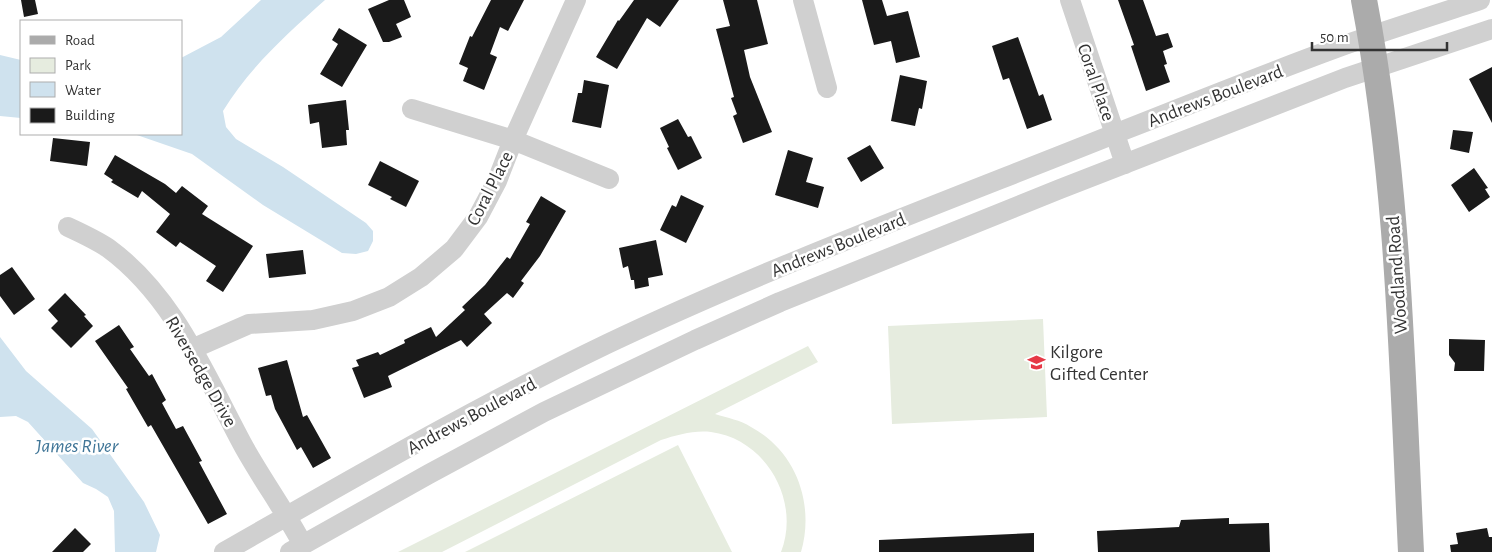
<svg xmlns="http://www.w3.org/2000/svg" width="1492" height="552" viewBox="0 0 1492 552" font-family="'Alegreya Sans',sans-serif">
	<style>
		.green { fill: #e6ecdf }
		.water { fill: #cfe2ee }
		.building { fill: #1a1a1a }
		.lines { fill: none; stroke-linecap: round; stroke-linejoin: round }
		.minor { stroke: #d0d0d0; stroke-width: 20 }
		.major { stroke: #ababab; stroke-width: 26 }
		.labels { text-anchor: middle; stroke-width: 5; stroke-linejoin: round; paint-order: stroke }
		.street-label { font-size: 19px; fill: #333; stroke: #fff }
		.poi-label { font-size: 19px; fill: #333; stroke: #fff; text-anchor: start }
		.water-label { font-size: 20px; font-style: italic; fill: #3f7597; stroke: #fff }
	</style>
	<rect width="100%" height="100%" fill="#fff"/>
	<!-- green -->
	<path class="green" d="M1043,319l4,98 -155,7 -4,-98z
		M808,346l10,16 -103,52c13,4 25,6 36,13 45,24 64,77 50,125h-20c20,-51 -15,-113 -70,-120 -17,-2 -34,3 -50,8l-219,112h-44z
		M678,445l54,107h-267z"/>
	<!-- water -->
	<path class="water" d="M261,0h64c-38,34 -76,68 -102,111l3,16 10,12 47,28 83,56 7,8v10l-5,10 -12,3 -14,-1 -79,-48 -71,-51 -58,-20h47v-76l40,-21z
		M0,55l21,5v58l-21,-2z
		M0,337l26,34 66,58 52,73 16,33 -4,17h-41l-1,-41 -6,-14 -12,-8 -13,-6 -55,-61 -12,-6 -16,1z"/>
	<!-- building -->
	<path class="building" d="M21,0h14l3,14 -14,3z
		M389,0h15l7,17 -15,7 6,13 -13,5h-6l-15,-33z
		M491,0h33l-16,31 -8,-4 -10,27 7,3 -13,33 -21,-9 5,-13 -9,-4 11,-28 2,1z
		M634,0h45l-19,27 -13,-9 -30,51 -21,-12 22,-37 1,1z
		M723,0h34l11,44 -24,6 6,27 22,55 -29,11 -10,-27 4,-2 -6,-16 3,-1 -18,-68 14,-3z
		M862,0h20l5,16 21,-5 12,46 -24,6 -5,-22 -17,4z
		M1118,0h25l13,36 12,-3 5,14 -10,4 4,13 -3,1 6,17 -24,9 -15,-45 3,-1z
		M339,28l28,17 -25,42 -22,-13 18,-30 -6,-4z
		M1018,37l21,59 4,-2 9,26 -25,9 -18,-51 -6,2 -11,-34z
		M1492,67v56l-23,-44z
		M900,75l27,6 -5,28 -3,-1 -4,18 -24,-5z
		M584,80l25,5 -8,43 -29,-6 6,-29h4z
		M346,100l3,30h-3l1,15 -25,3 -3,-26 -9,2 -2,-19z
		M678,119l10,18 3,-1 11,22 -24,12 -11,-22 2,-1 -9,-19z
		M1453,130l20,2 -4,21 -19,-4z
		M53,138l37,4 -3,24 -37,-5z
		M870,145l14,23 -23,14 -14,-24z
		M788,150l25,8 -7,24 18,5 -6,21 -43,-13z
		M115,155l50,29 11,9 6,-7 26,20 -6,8 51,32 -30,46 -17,-11 10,-15 -36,-24 -4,5 -20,-15 14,-18 -28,-23 -4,7 -27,-16 2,-2 -9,-6z
		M380,161l39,20 -13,26 -16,-8 2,-2 -24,-12z
		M1474,168l14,20 -3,1 5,8 -21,15 -18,-27z
		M681,195l23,11 -18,37 -26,-13 12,-25 4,2z
		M541,196l25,15 -26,45 -19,25 3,2 -11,15 -6,-5 -23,21 8,9 -25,24 -6,-7 -73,36 4,11 -28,11 -12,-30 7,-2 -3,-6 22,-8 2,3 25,-12 -1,-3 27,-13 5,10 29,-27 -3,-3 23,-22 22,-28 3,2 20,-35 -4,-2z
		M656,240l7,35 -15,3 1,8 -14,3 -1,-9h-3l-3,-14 -5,2 -4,-20z
		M303,250l3,24 -37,4 -3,-24z
		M12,267l23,32 -21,16 -14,-19v-21z
		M65,293l21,22 -2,1 9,10 -22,22 -20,-20 7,-7 -10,-11z
		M119,325l15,22 -4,2 19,27 3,-2 14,26 -4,3 14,26 7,-3 19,35 -3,1 28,52 -19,10 -57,-99 -3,2 -22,-38 2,-1 -33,-47z
		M1449,339l36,1 -1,31h-30l1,-8 -6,-8z
		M287,360l16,57 4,-2 24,43 -18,10 -12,-21 -4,3 -22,-41 -4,-14 -5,1 -8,-28z
		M1229,518v6l40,-1 1,29h-172l-1,-21 82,-4 2,-7z
		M75,528l16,16 -8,8h-31z
		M1487,528l2,9h3v15h-41l-1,-7 8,-1 -2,-11z
		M1034,533v19h-155v-12z"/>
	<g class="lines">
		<!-- minor -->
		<path class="minor" d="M803,0l24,88
			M1070,0l55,164
			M412,109l101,31 96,39
			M68,227c13,6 28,13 40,21 67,49 98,129 136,199 19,34 41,64 59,98
			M192,349l57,-25 64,-4 40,-9 36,-14 32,-20 33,-28 24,-32 19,-36 16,-41 63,-140
			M224,552c126,-72 252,-145 383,-208 135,-64 274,-118 414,-173 105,-41 209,-84 315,-123 48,-17 96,-32 144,-48
			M290,552l139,-78 115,-62 151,-72 85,-38 280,-113 285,-111 147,-49"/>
		<!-- major -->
		<path class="major" d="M1364,0c35,182 38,368 47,552"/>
	</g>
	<!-- icons -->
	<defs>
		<symbol id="school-bare" viewBox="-9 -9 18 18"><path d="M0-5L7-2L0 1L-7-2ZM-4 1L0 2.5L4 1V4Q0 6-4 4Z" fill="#e63946" stroke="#fff" stroke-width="2.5" paint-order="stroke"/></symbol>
	</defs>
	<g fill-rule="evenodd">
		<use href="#school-bare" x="1024" y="350" width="25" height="25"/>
	</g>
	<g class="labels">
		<!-- street labels -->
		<g class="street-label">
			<text transform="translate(1097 82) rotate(71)" y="7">Coral Place</text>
			<text transform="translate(1215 95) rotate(-21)" y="7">Andrews Boulevard</text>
			<text transform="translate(489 188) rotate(-63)" y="7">Coral Place</text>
			<text transform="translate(838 244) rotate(-22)" y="7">Andrews Boulevard</text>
			<text transform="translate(1396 275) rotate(-94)" y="7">Woodland Road</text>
			<text transform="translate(202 371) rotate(60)" y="7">Riversedge Drive</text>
			<text transform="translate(471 415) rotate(-28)" y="7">Andrews Boulevard</text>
		</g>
		<!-- poi labels -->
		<g class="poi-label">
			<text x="1050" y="358">Kilgore<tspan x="1050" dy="22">Gifted Center</tspan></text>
		</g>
		<!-- water labels -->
		<g class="water-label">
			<text x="77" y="452">James River</text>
		</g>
	</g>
	<!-- legend -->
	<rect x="20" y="20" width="162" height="115" fill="#ffffff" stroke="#adadad"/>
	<rect x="30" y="36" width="25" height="8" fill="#ababab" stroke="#adadad"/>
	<text x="65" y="45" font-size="15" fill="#333333">Road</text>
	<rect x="30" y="58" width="25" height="15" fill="#e6ecdf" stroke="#adadad"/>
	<text x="65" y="70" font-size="15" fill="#333333">Park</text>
	<rect x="30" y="82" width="25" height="15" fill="#cfe2ee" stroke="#adadad"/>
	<text x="65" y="95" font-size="15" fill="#333333">Water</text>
	<rect x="30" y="108" width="25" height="15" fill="#1a1a1a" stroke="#adadad"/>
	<text x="65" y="120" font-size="15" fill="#333333">Building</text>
	<!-- scale -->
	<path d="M1312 42v8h135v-8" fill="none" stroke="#333333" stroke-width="2.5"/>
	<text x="1320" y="42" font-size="15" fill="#333333" stroke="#ffffff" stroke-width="4" paint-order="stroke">50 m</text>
</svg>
